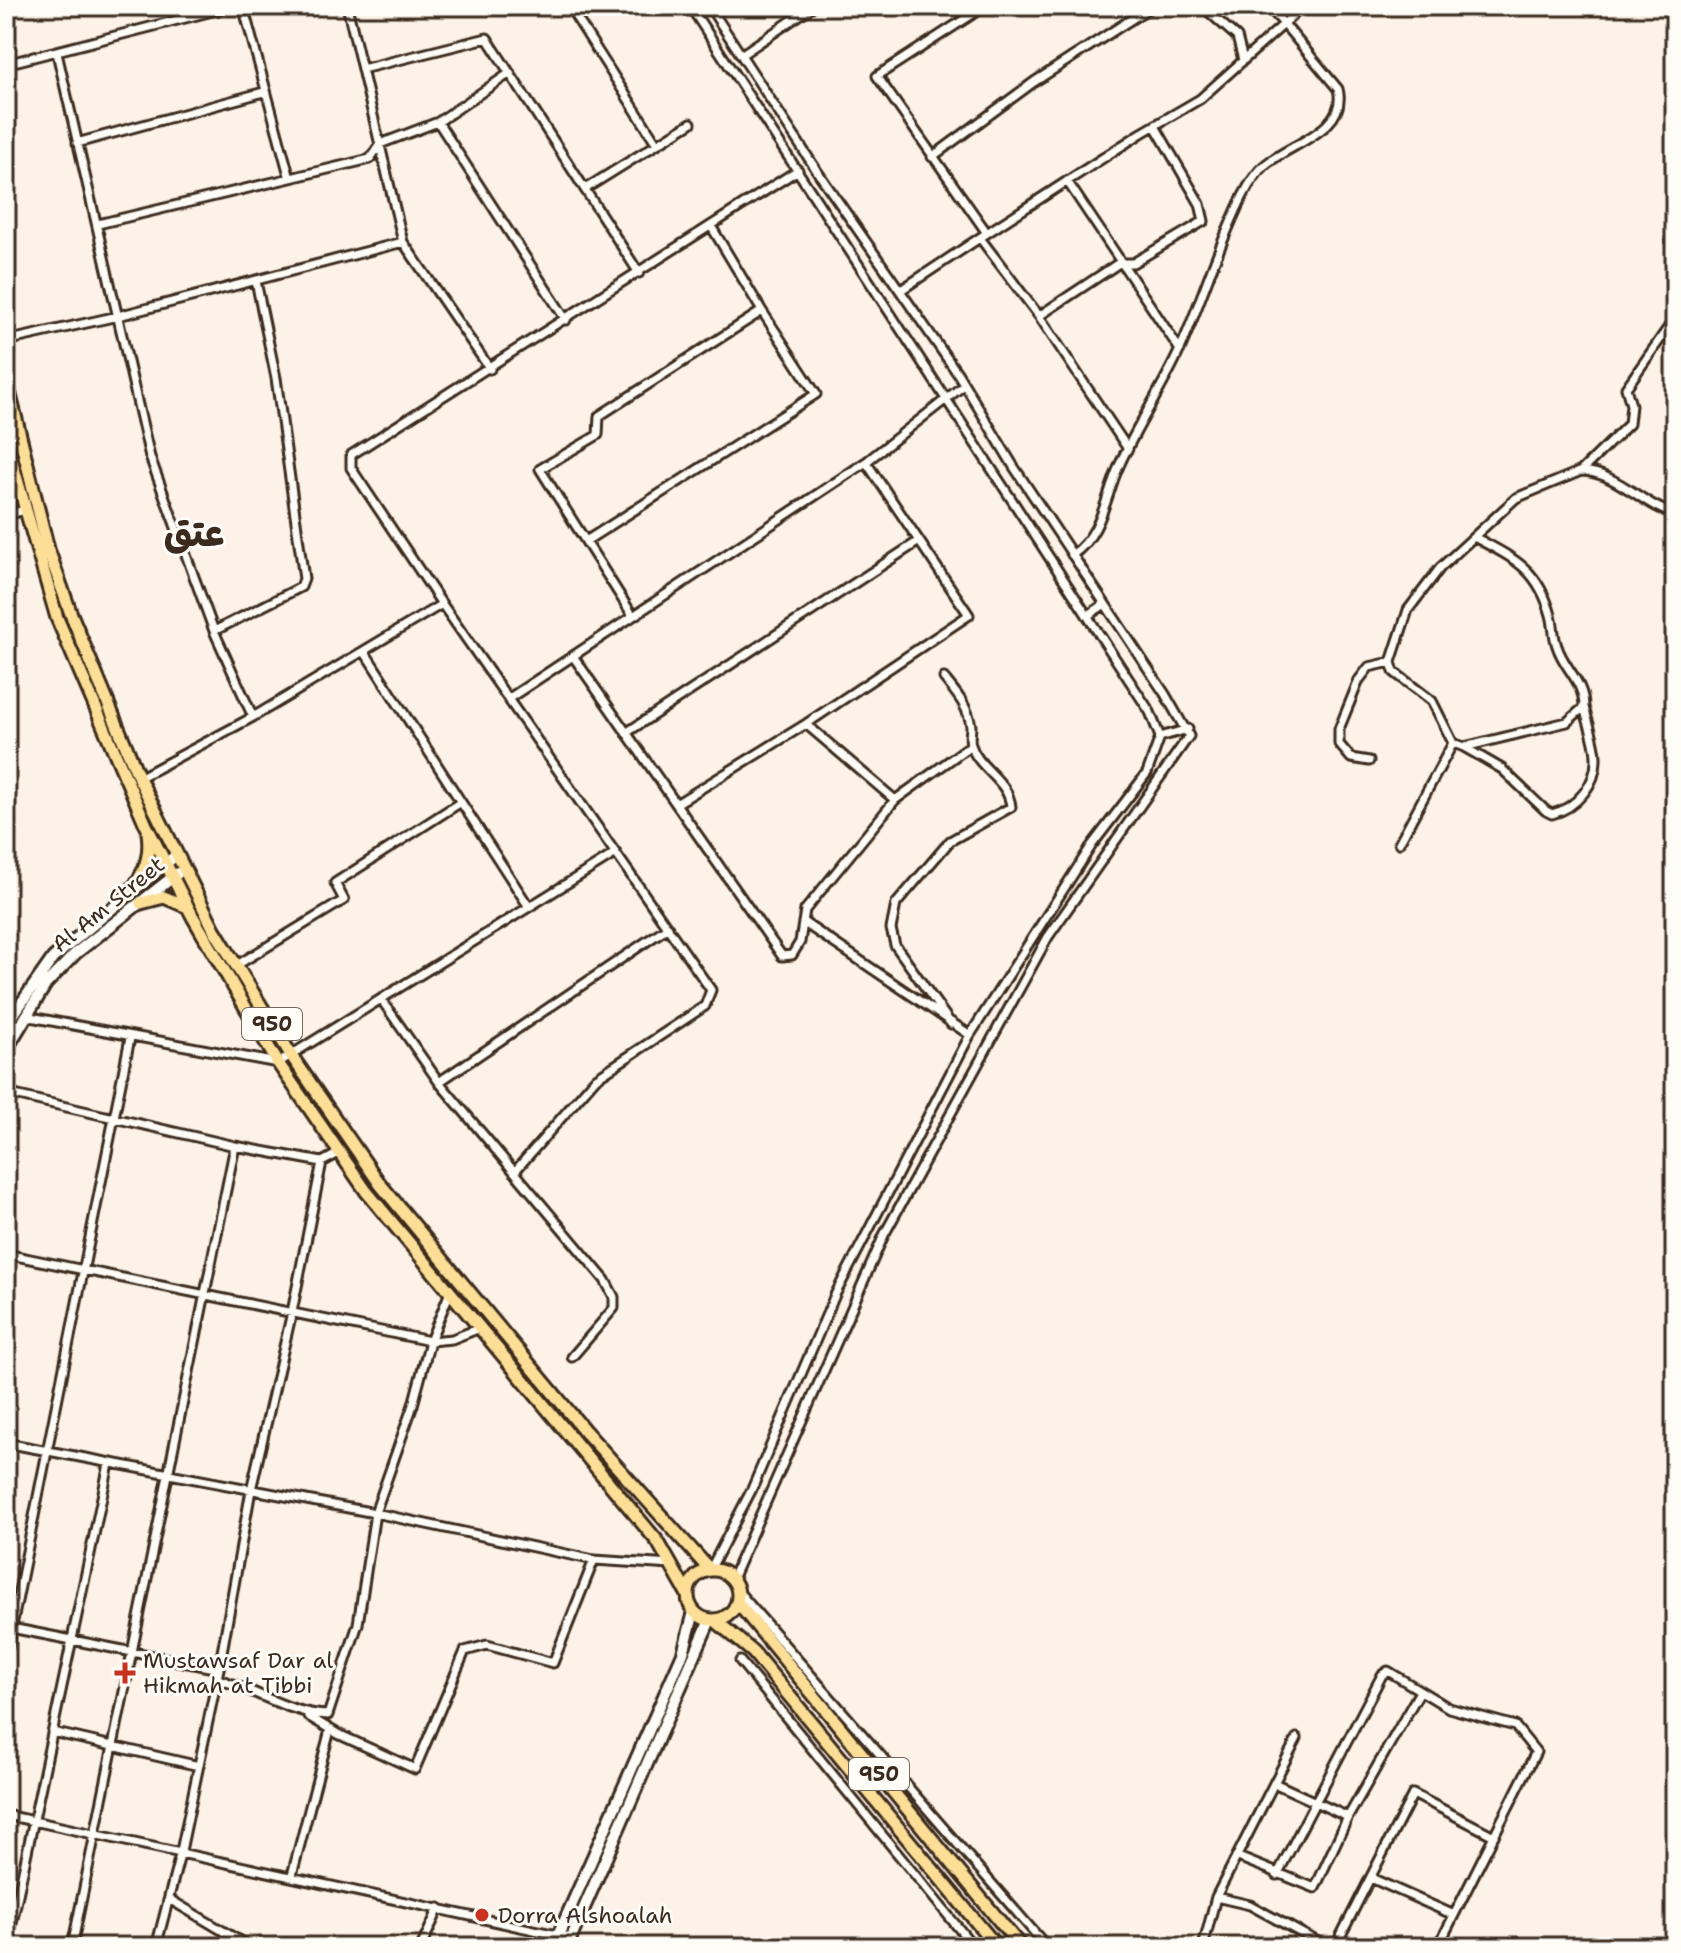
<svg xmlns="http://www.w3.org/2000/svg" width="1681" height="1953" viewBox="0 0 1681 1953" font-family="'Shantell Sans','Playpen Sans Arabic',sans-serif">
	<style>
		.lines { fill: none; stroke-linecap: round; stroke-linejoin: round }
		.street-casing { stroke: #3b2a1e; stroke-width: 13 }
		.secondary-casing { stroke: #3b2a1e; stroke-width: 16 }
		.primary-casing { stroke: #3b2a1e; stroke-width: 17 }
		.street { stroke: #fdfcf7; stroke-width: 7 }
		.secondary { stroke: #fdfcf7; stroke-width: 10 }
		.primary { stroke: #fcde96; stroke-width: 11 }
		.poi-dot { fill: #c8321e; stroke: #fdfcf7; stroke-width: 3 }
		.labels { text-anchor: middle; stroke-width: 6; stroke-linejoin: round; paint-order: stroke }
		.shield { fill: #fdfcf7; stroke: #75695f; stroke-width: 2 }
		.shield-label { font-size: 20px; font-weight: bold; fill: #3b2a1e }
		.street-label { font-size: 22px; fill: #3b2a1e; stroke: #fdfcf7 }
		.poi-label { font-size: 22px; fill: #3b2a1e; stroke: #fdfcf7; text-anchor: start }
		.town-label { font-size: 38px; font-weight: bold; fill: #3b2a1e; stroke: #fdfcf7 }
	</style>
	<rect width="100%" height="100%" fill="#fcf2e7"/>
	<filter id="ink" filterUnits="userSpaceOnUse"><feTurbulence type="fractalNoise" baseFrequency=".0125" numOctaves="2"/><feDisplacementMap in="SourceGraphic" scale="16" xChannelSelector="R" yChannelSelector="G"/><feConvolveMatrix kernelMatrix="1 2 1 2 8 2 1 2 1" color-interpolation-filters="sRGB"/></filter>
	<g filter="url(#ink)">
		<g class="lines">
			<defs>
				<path id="street" d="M243,6l46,169
					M347,6l56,236 87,127
					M569,6l88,138
					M690,6l460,706 10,25 -13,36 -55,72 -122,190 -135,260 -83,194 -42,81
					M709,6l110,168 139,200 56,93 151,227 24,42 -141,201 -164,298 -152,344
					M1202,6l35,31 6,23
					M1268,6l16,18 18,-18
					M57,53l93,404 64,174 39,86
					M741,55l72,-49
					M6,64l226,-58
					M362,69l125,-31 152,235
					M438,122l128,198
					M77,143l187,-51
					M932,157l102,-75 118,-76
					M1067,181l113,169
					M585,189l106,-66
					M98,224l272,-65 10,-15 58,-22 72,-49
					M987,233l153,-99 60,-35 84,-75 54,65c11,42 -52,56 -74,77 -15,13 -28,44 -36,63 -17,38 -30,80 -47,118 -18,41 -44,78 -62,119 -14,31 -17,69 -47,89
					M980,238l59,78 89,133
					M901,290l86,-57 -110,-157 108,-70
					M1039,316l80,-53h14l71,-42 -4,-17 -45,-78
					M6,341l112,-25 285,-74
					M1581,471c36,1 62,35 94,43
					M6,515l19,-5
					M1476,538c39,21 62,31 75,77 3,10 2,21 6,31 7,23 27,35 27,61l-17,15 -103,25 -11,-4 -21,-42 -38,-29 -3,-10 17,-52 32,-42 76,-70 65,-27 48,-47 2,-19 -5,-17 49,-70
					M586,541l230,-147 -54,-83
					M633,616l-93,-147 58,-34 1,-19 163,-105 -51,-85
					M1087,616l18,-12
					M214,631l87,-44 3,-8 -28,-201 -20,-97
					M573,656l209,300 10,-1 8,-13 5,-32 90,-110 -89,-76
					M944,678c12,15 24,28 27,48 0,6 -2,13 0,19 7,24 38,35 40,62l-61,34 -54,63 -5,25 4,16 56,79
					M508,699l358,-237 98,-77
					M626,733l293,-192
					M1160,737l28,-8
					M1464,747l38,22 44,42 6,3c24,-6 45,-30 44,-56 0,-16 -8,-35 -12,-51
					M1369,761l-18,-3 -12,-14v-15l20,-49 10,-13 22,-5
					M139,778l114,-61 189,-113
					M895,800l76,-55
					M461,802l68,105
					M676,804l130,-80 163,-109 -103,-153
					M1399,843l54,-100
					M803,922l167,113
					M237,965l107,-65 -9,-17 126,-81 -97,-151
					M381,999l58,83 229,-155
					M25,1016l253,47 338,-210
					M439,1082l166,198 9,17v11l-42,49
					M6,1093l229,53 87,16 15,-8
					M516,1170l80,-92 109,-72 6,-16 -269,-386 -91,-136v-13l447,-285
					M6,1254l424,87 22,-2 28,-11
					M6,1443l369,70 219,47 78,5
					M737,1590l310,357
					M6,1627l213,42
					M6,1656l124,-618
					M740,1661l234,286
					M217,1679c38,10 72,35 111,36l30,-91 17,-111 38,-108 17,-64 20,-49
					M308,1716l30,18 77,35 50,-118 22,-6 66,18 41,-103
					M52,1732l147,34
					M1274,1783l74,34
					M6,1815l565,123
					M1238,1857l77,31 33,-71 71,-124
					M292,1875l38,-145
					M1277,1875l105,-200 6,-4 61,37 66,18 21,26 -98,195
					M1371,1878l83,37
					M1216,1897l34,8 77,42
					M169,1899l81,48
					M7,1947l102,-483
					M72,1947l163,-801
					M156,1947l25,-96 38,-182 32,-179 41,-178 30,-150
					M421,1947l18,-39
					M1203,1947l13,-50 81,-159
					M1335,1947l78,-153 81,42"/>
				<path id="secondary" d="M6,1025l47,-67 122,-102
					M6,1050l40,-66 30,-31 102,-80
					M553,1947l130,-294 11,-41
					M567,1947l143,-327"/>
				<path id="primary" d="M6,379l42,170 23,65 68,164 75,151 77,126 89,129 204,246 126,140
					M6,441l51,177 89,207 47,92 85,146 88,128 292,351 30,53
					M124,899c18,-20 28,-39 24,-66
					M141,903l23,-6 21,9
					M688 1595a25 25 0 1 1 50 0a25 25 0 1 1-50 0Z
					M737,1602l284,345
					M716,1621l37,31 244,295"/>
			</defs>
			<!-- street casing -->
			<use href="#street" class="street-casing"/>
			<!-- secondary casing -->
			<use href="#secondary" class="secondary-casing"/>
			<!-- primary casing -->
			<use href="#primary" class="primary-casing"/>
			<!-- street -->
			<use href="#street" class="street"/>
			<!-- secondary -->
			<use href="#secondary" class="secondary"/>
			<!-- primary -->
			<use href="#primary" class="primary"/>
		</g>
	</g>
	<!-- markers -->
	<g class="poi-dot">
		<path d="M121 1661h8v8h8v8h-8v8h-8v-8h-8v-8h8z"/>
		<circle cx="482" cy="1915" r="8"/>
	</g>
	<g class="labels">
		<!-- shield labels -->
		<g class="shield">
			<rect x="242" y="1008" width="60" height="32" rx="6"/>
			<rect x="849" y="1758" width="60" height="32" rx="6"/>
		</g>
		<g class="shield-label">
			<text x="272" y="1031">950</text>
			<text x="879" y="1781">950</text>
		</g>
		<!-- street labels -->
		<g class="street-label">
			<text transform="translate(108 904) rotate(-39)" y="8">Al Am Street</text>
		</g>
		<!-- poi labels -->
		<g class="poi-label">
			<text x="143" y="1668">Mustawsaf Dar al<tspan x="143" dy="25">Hikmah at Tibbi</tspan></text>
			<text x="498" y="1923">Dorra Alshoalah</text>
		</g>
		<!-- town labels -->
		<g class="town-label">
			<text x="194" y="546">عتق</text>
		</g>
	</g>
	<!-- margin -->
	<rect width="1681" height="1953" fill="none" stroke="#fdfcf7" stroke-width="32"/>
	<rect x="16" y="16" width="1649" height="1921" fill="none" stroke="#3b2a1e" stroke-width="3" filter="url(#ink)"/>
</svg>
